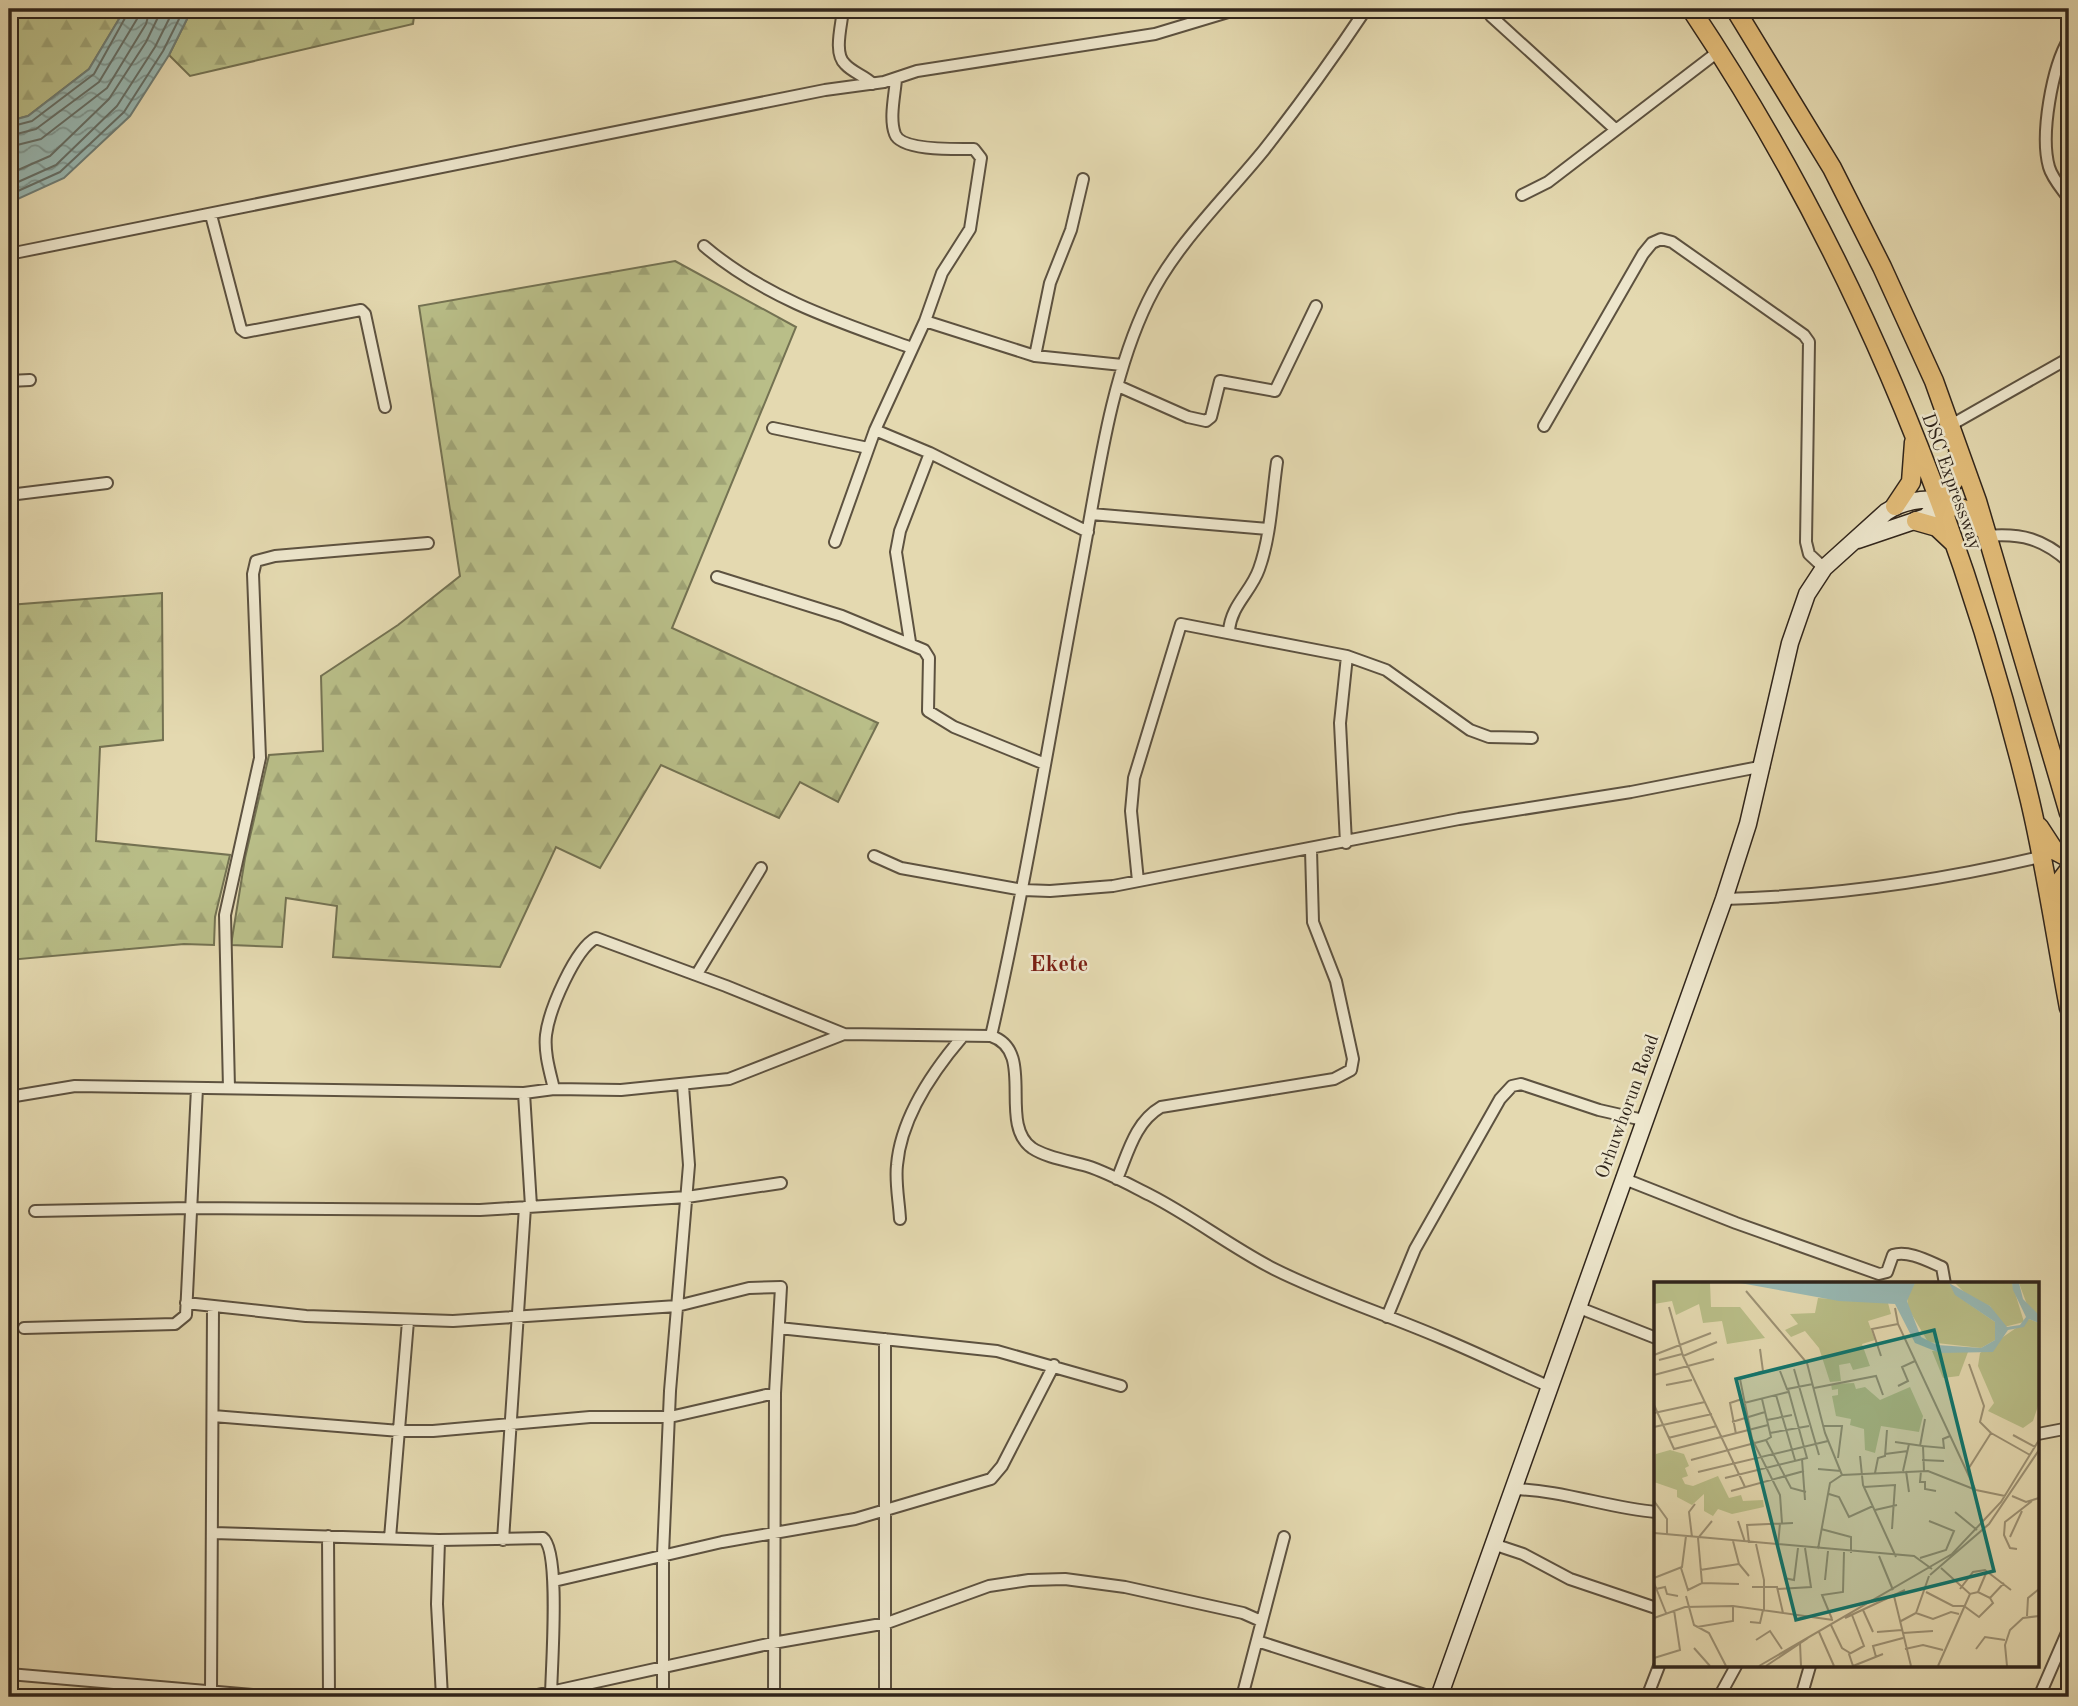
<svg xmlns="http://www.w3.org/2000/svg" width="2078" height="1706" viewBox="0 0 2078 1706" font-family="'Old Standard TT',serif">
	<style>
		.forest { fill: url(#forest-firs); stroke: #747252; stroke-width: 2 }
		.water { fill: url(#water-waves); stroke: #6e7e77; stroke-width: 2 }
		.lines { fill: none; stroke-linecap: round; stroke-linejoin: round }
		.shore { stroke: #646f68; stroke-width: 2 }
		.street-casing { stroke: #5d5240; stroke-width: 14 }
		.secondary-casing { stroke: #30251b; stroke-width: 19 }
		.primary-casing { stroke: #30251b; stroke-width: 21 }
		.street { stroke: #ede6cc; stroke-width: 10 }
		.secondary { stroke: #ede6cc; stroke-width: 16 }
		.primary { stroke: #e2bc78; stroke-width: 18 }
		.labels { text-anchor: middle; stroke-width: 5; stroke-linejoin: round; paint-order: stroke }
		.street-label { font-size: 19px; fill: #30251b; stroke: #ede6cc }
		.quarter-label { font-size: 23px; font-weight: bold; fill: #7a1f14; stroke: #ede6cc }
		.inset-road { fill: none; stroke: #9c9174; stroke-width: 2 }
		.view { fill: #0f766e; fill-opacity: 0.15; stroke: #0f766e; stroke-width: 3.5 }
		.inset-edge { fill: none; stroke: #30251b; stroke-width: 3.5 }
	</style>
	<defs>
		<pattern id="forest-firs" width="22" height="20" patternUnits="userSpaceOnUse" patternTransform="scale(1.75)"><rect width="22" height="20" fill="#b9be88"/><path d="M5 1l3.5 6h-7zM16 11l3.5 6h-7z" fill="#9fa375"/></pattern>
		<pattern id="water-waves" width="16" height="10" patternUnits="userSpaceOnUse" patternTransform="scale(1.75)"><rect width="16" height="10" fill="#98b9b4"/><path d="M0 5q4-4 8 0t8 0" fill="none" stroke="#7c9692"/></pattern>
	</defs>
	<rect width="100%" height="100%" fill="#e4d9b0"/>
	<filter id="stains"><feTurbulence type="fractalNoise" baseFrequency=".00286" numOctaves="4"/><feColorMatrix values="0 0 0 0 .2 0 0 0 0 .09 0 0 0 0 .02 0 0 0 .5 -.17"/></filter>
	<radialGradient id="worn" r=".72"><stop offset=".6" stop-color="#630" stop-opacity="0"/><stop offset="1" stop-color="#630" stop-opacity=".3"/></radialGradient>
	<!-- forest -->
	<path class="forest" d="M9,9h116l-36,60 -61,47 -19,5z
		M192,9h223l-2,15 -223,52 -21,-21z
		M675,261l121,66 -124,301 206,95 -40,79 -38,-20 -21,36 -118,-53 -61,103 -44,-21 -56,120 -167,-10 4,-51 -51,-8 -4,49 -51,-2 14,-87 24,-103 54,-4 -2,-75 77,-51 62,-49 -41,-270z
		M162,593l1,147 -63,7 -4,94 134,14 -15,62 -1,28 -30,-1 -175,16v-355z"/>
	<!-- water -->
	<path class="water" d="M125,9h67l-23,46 -39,61 -66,62 -55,25v-82l19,-5 61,-47z"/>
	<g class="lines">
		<!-- shore -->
		<path class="shore" d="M9,127l23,-6 62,-47 36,-65
			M9,136l27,-7 63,-47 38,-63 2,-10
			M9,147l32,-8 66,-51 39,-64 4,-15
			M9,174l41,-18 59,-57 37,-57 16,-33
			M9,186l47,-21 61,-59 38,-59 19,-38
			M9,195l51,-23 64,-60 39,-61 21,-42"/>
		<defs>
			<path id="street" d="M843,9c-1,15 -10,44 2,55 8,9 19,11 28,20
				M1491,16l124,113
				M2069,39c-17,28 -29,96 -20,128 3,11 13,22 20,32
				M896,79c-1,15 -7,40 -1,55 6,17 62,15 79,15l7,9 -11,71 -28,44 -17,48 110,35 87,9
				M1522,195l26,-13 171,-131
				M211,215l30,114 4,3 116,-22 4,4 20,93
				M704,246c61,52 135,76 208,102
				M9,254l816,-164 59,-8 33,-11 238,-37 83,-25
				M1035,356l15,-73 21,-53 12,-51
				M9,381l21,-1
				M1118,386l70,31 18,4 5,-4 9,-36 55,10 41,-85
				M1951,425l118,-67
				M1544,426l99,-172 9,-11 9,-4 11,3 132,93 5,7 -3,200 3,12 15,14
				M773,428l95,20
				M875,430l55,23 158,79
				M9,495l98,-12
				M1091,514l177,15
				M1987,536c35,-3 56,3 82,26
				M835,542l40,-112 50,-109
				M717,577l125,39 82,34 5,8 -1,53 26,16 91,37
				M1229,631c2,-26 22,-39 30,-62 12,-33 13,-73 18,-107
				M910,642l-14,-90 4,-21 30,-78
				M1346,843l-6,-120 7,-67
				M874,856l27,12 122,22 27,1 63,-5 346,-67 172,-27 133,-26
				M1138,881l-7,-70 3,-33 47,-154 166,32 39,14 84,60 19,7 43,1
				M1724,899c107,-3 211,-17 316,-42
				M697,974l64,-106
				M991,1036c36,-157 61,-316 91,-474 16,-85 28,-183 66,-261 27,-56 77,-103 116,-151 36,-46 70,-93 102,-141
				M229,1088l-4,-173 35,-157 -7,-184 3,-13 19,-5 153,-13
				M554,1089c-4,-17 -10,-36 -8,-54 3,-25 29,-86 50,-97l130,48 118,48
				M524,1093l7,113
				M9,1097l66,-11 449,7 30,-4 67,1 108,-11 115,-45 147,2c46,15 6,87 41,112 15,10 38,13 55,18 22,7 43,19 63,29 43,22 81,52 124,74 54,27 111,45 167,69 36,15 71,32 107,48
				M1622,1178l114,45 143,51 8,-2 6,-17c15,-5 35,6 49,12l3,17
				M1117,1179c11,-26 18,-57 44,-72l173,-28 17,-9 2,-11 -17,-78 -23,-59 -2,-72
				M35,1211l156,-3 289,2 207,-13 94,-14
				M900,1219c-1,-18 -5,-37 -3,-54 4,-48 36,-94 66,-129
				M186,1303l120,13 147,5 224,-15 72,-18 32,-1 -6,106 -1,304
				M1577,1307l79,31
				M1387,1317l28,-68 85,-150 12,-13 9,-2 78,26 44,10
				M24,1328l151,-4 11,-9 11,-227
				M779,1328l218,23 124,35
				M885,1339v358
				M213,1416l187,15h33l157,-14h80l105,-24
				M2038,1434l31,-6
				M1513,1489c50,1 95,19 143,23
				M213,1533l226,7 104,-2c18,13 8,133 8,159
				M328,1536l1,161
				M390,1538l18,-217
				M439,1540l-2,64 5,93
				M503,1540l22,-333
				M1493,1544l30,10 47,25 86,29
				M554,1581l168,-39 133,-23 136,-40 11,-13 52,-101
				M1257,1641l174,56
				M9,1674l268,23
				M211,1692l2,-385
				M528,1697l245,-54 114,-20 102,-37 40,-6 36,-1 60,8 118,26 18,8
				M663,1697v-143l7,-163 19,-226 -6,-79
				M1040,1697l6,-1
				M1242,1697l42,-160
				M1647,1697l12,-31
				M1719,1697l17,-31
				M1801,1697l9,-31
				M2039,1697l30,-69"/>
			<path id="secondary" d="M1439,1697l285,-798 24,-75 42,-181 17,-49 17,-26 62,-56c15,-10 38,-15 55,-11l-15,16 -68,23"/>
			<path id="primary" d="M1691,9c161,241 271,510 339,792 16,68 26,138 39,207
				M1735,9l97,159 50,99 52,114 43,120 92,312
				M1958,454l-3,25 -14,22 22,8 21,21
				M1895,506l16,-24 3,-40
				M1916,521l21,6 17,16
				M2039,827l15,23 15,8
				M2054,908l5,-25 10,-13"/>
		</defs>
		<!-- street casing -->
		<use href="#street" class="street-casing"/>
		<!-- secondary casing -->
		<use href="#secondary" class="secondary-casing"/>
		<!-- primary casing -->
		<use href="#primary" class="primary-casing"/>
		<!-- street -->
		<use href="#street" class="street"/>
		<!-- secondary -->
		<use href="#secondary" class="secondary"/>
		<!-- primary -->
		<use href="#primary" class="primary"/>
	</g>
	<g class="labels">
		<!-- street labels -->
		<g class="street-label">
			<text transform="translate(1953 481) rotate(70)" y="7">DSC Expressway</text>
			<text transform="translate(1626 1106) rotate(-70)" y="7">Orhuwhorun Road</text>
		</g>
		<!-- quarter labels -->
		<g class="quarter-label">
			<text x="1059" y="971">Ekete</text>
		</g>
	</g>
	<!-- overview -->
	<g transform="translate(1654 1282)">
		<rect width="385" height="385" fill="#e4d9b0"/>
		<path d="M0,1h56l1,24h29l25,31 -38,6 -5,-23 -19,2 -4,-19 -23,11 -4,-14 -18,3zM261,1h34l7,12 39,27v18l-14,8 -53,-6 -20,-34 -1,-13zM301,1h57l12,39 -20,5 -14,-21 -21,-9zM365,1h20v32l-10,-5zM164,16l70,5 3,11 -23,7 7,19 -13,4 8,22 -17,4 -3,-7 -11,2 2,16 -11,1 -11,-34 -14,-17 -14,6 -6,-7 13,-6 -8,-10 25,-1zM375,37l10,4v80l-6,18 -10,7 -35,-17 6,-8 -16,-37 2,-13zM278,69l36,1 -9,24 -16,2zM200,101l2,6 9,-2 15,13 30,-13 13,29 -4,16 -38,-6 -6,27 -10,-3 -1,-21 -14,-4 1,-6 -15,-3 -4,-20 6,-1v-6l-6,1 -1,-6zM16,168l14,4 5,12 -4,2 3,8 -6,2 3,6 8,2 25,-10 11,22 12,-3 2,6 20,-1 1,7 -32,7 -14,-5 -5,7 -9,-5v-17l-12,11 -15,-8v-7l-23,-8 2,-28z" fill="#b9be88"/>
		<path d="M86,1h175l-8,18 14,36 16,8 44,3 14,-8v-18l-40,-27 -6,-12 41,23 17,21 13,-2 6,-8 -13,-27 -1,-7h7l4,16 16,16v8l-10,-4 -5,8 -16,3 -15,22 -53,1 -25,-10 -20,-39 -56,-3z" fill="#98b9b4"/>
		<path class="inset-road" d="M92,9l61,72 18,70 17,42M15,25l14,49M241,26l3,16 77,165M63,60l-34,14 62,131M106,67l3,22 -23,8 12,60 28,56 2,28M0,73l57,-22M227,74l-9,-27 26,-5M5,78l23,-6M315,82l15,42 -4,16 11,11M140,87l25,86M126,89l7,18 26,-5M0,93l60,-16M12,103l26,-5M244,104l10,-5 -6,-14 13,-6M160,106l62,-12 7,19M122,113l19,65M108,117l9,38 -5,3M90,121l44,-11M0,123l20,44 94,-24M0,131l51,-11M113,138l25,-5M78,140l33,-10M169,144h19l-4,32M0,145l58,-13M116,151l39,-7M82,152l-6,-31 12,-4M359,153l22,12M14,156l49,-12M112,158l25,48 15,4M241,160l28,4M266,164l5,-27M231,172l23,-3M206,174l3,29 33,72M148,177l3,41M37,178l75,-20M268,178l22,1M164,187l23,2M249,189l6,-27M252,189l3,21M267,189l-1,11h5v7l11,2M270,189l-1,-25 21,2 -1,-9 7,-3M313,189l24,-38 39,22M44,190l130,-31M221,191l3,-15 7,-2 2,-26M71,196l82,-20 -19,-69M210,205l31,-2 -3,44M77,209l73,-20M175,212l10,3 10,20 24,-11M358,214l14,6 13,-4M0,219l13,18v16M221,228l22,-5M301,230l22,18M84,239l7,21M167,247l30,8v16M0,251l260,23 18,13M38,255l-3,-25 6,-8M356,255l12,-26M79,259l6,23 10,12M95,261l-2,-18 46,-2M102,262l8,36v30M124,264l2,-23M164,267l12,-66 12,-8 86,-4 48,19 29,6M363,267l-7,-1 -6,-13 1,-13 27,-21M225,274l14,34M266,276l26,-8 8,-19 -25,-10M27,286l7,22 14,-7 37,1M287,286l29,26 8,-2 12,6 14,-15M46,288l39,-6M276,293l59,-51 50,-74M0,296l28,-11 4,-31M130,296l10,2 4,-32M171,298l3,-29M0,301l12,30M48,301l-4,-45 14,-17M98,305h25l6,26M2,307l9,-2 2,7 11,2M124,307l33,-2 -6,-39M306,307l13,-17 12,-2 26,20M272,310l27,14h11l15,11 14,-14 -3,-5M324,310l9,-21M32,314l8,29 15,8 17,33M240,314l17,70M209,328l10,22M262,331l17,6 18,-7 8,2M198,333l12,31 -15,8 4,12M373,334l1,-18 11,-9M0,336l31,-11 48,-1 100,14M191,336l60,-28M178,337l-10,-24 21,-3 1,-40M247,339l15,-8 13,-37M96,340l10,1 3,-13M177,343l11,23 8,5M43,345l36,-6v-15M165,350l15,34M223,350l25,-2M249,351l30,-2M102,358l14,-9 12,18M146,361l1,23M40,366l16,18M251,367l18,-4 20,5M322,367l9,-12 20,3M222,375l-3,-11 30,-8M0,376l26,-8 -6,-40M105,384l193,-112 49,-52 38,-62M112,384l42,-28M199,384l30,-12M284,384l32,-72M353,384l-2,-21 5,-15 13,-12 16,-2"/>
		<path class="view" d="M280,48l60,241 -198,49 -60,-241z"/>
		<rect width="385" height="385" class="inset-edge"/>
	</g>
	<!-- margin -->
	<rect width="2078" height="1706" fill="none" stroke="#e4d9b0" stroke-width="35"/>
	<rect x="10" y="10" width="2057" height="1685" fill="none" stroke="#30251b" stroke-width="3.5"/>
	<rect x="18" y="18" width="2043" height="1671" fill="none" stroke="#30251b" stroke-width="2"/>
	<rect width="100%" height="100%" filter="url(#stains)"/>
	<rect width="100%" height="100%" fill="url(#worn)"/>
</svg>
